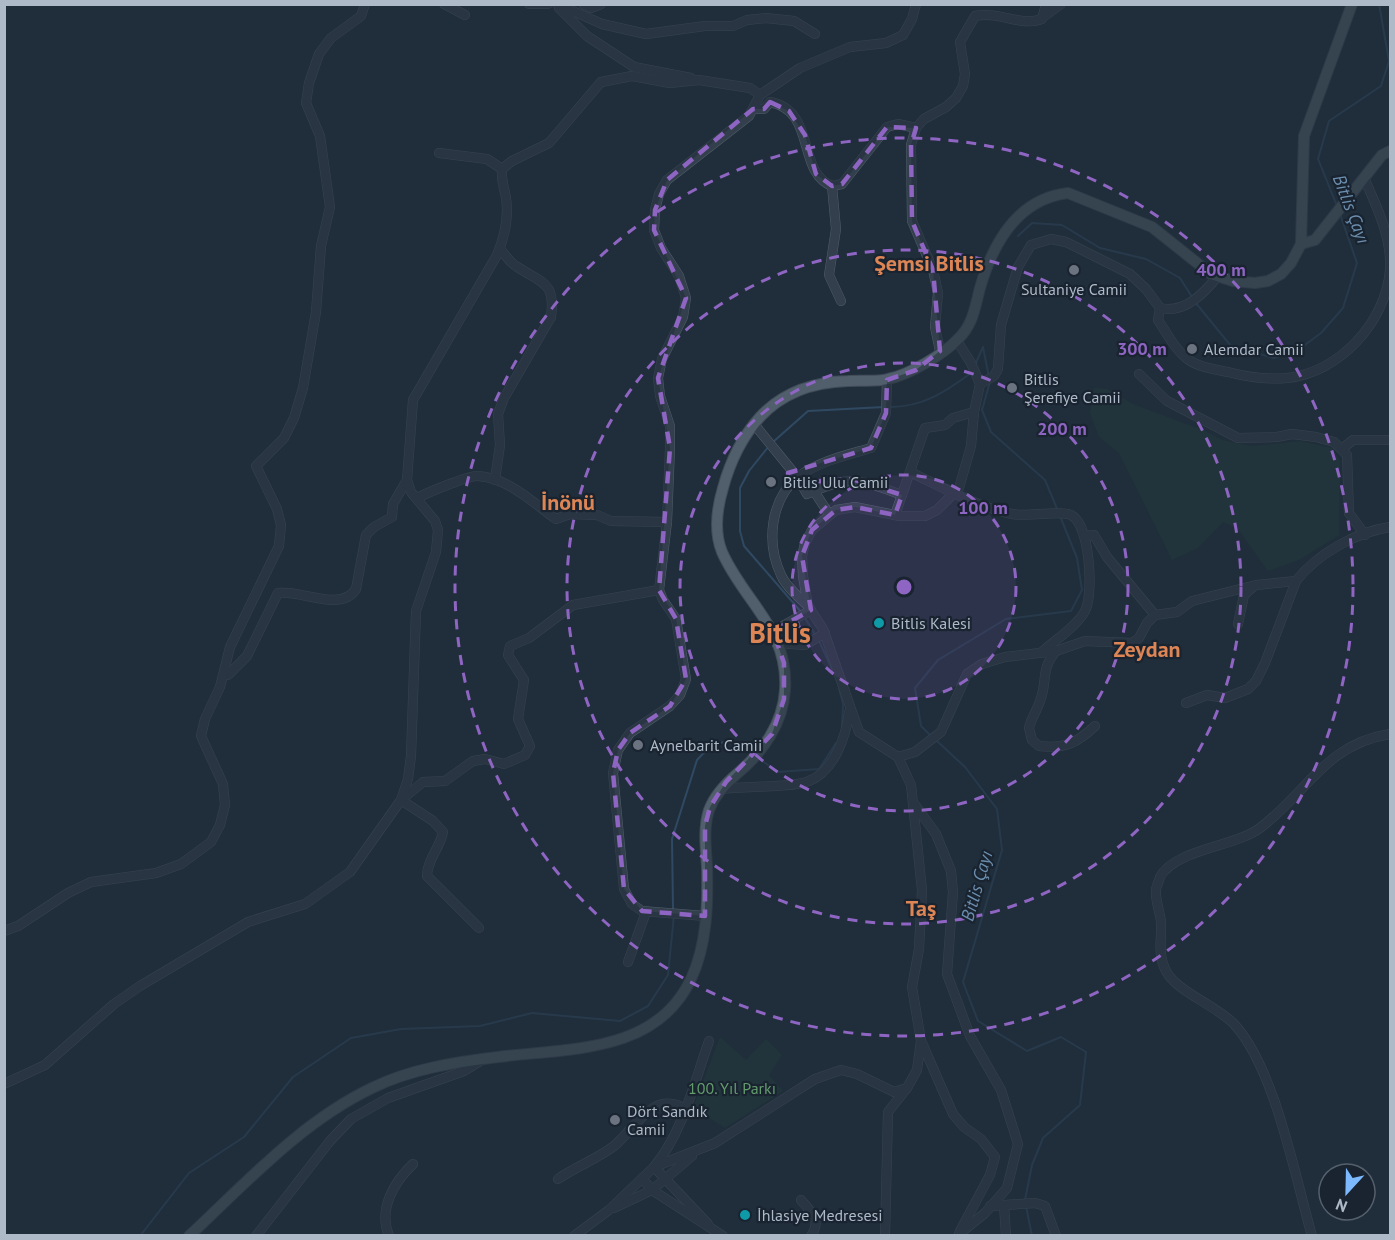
<svg xmlns="http://www.w3.org/2000/svg" width="1395" height="1240" viewBox="0 0 1395 1240" font-family="'PT Sans',sans-serif">
<rect width="100%" height="100%" fill="#202e3b"/>
<g fill="#223c3c">
<path d="M1094,388L1107,389L1133,404L1205,431L1222,440L1252,446L1300,441L1332,448L1340,461L1339,535L1299,560L1268,571L1238,529L1223,522L1198,548L1172,560L1119,453L1099,437L1090,413Z"/>
<path d="M720,1037L746,1060L766,1039L782,1055L769,1075L783,1091L725,1128L693,1108Z"/>
</g>
<g fill="none" stroke-linecap="round" stroke-linejoin="round">
<g stroke="#304962" stroke-width="2">
<path d="M1337,206L1318,159L1329,121L1381,86L1389,61L1379,4"/>
<path d="M1018,236L1032,223L1062,225L1100,248L1146,259L1180,278L1192,297"/>
<path d="M1195,302L1231,346L1274,358L1298,350L1321,333L1343,308L1357,263L1340,214"/>
<path d="M983,347L989,377"/>
<path d="M975,365L983,347"/>
<path d="M990,382L982,410L991,432L1045,480L1058,511"/>
<path d="M890,407C923,407 945,392 971,373"/>
<path d="M773,442L808,411L884,407"/>
<path d="M769,446L749,471L740,488V531L744,546L802,613"/>
<path d="M805,618L816,636"/>
<path d="M819,641L833,671"/>
<path d="M839,688L843,704L842,727"/>
<path d="M930,735L921,726L915,688L938,660L1006,619L1071,611L1082,590L1077,558L1060,516"/>
<path d="M937,741L965,767L997,809L1002,850L963,982L978,1021L1027,1051L1061,1037L1086,1052L1080,1105L1043,1138L1032,1165L1025,1200"/>
<path d="M758,758L778,772L819,769L836,743"/>
<path d="M673,909L672,839L697,760C713,741 732,734 752,753"/>
<path d="M1026,1206L1032,1236"/>
<path d="M140,1236L189,1173L244,1137L293,1077L351,1038L401,1029L480,1026L532,1013L620,1021L648,1006L668,975L674,915"/>
</g>
<g stroke="#515d69" stroke-width="10">
<g id="minor">
<path d="M444,4L465,15"/>
<path d="M529,4H548"/>
<path d="M557,4L602,24L646,34L705,26H733L747,20L766,18L794,21L815,34"/>
<path d="M583,4L591,8L601,4"/>
<path d="M559,8L587,36L634,67L691,78"/>
<path d="M1043,17L1061,4"/>
<path d="M753,109H764L770,102C817,111 796,172 832,186L842,184L887,127L898,124L916,128"/>
<path d="M439,153L487,159L502,169"/>
<path d="M832,186L836,229L829,275L841,301"/>
<path d="M1160,308L1158,320C1166,332 1174,348 1185,357C1196,367 1213,369 1228,372C1247,377 1266,380 1287,378C1339,373 1386,322 1390,270C1392,238 1377,207 1364,178"/>
<path d="M940,351L935,327L938,293L933,270L912,221L911,145L916,128L924,119L946,107L956,98L963,86L965,74L960,42L975,16C1000,11 1021,27 1042,19L1046,4"/>
<path d="M1139,374L1167,401L1238,438L1277,437L1292,434L1316,437L1334,442L1347,455L1349,513L1365,535"/>
<path d="M980,384L994,376L998,369L1001,325L1018,267L1031,245L1051,239L1066,242L1130,274L1146,289L1160,308C1185,314 1204,293 1218,276"/>
<path d="M754,424L798,478L807,494C851,474 858,479 902,495"/>
<path d="M1343,448L1353,440H1390"/>
<path d="M910,472C942,487 977,507 1012,514C1029,517 1059,510 1071,515C1090,524 1094,594 1085,611C1077,626 1055,640 1042,652"/>
<path d="M495,480L500,445L498,414L504,398L551,317C556,281 541,283 516,266C509,262 505,254 500,249"/>
<path d="M814,491L829,514"/>
<path d="M417,498C427,493 469,475 478,476C509,478 533,503 556,519L570,514L597,515L611,521L667,522"/>
<path d="M895,515L925,428L945,425L953,418L974,412"/>
<path d="M1085,536L1094,535L1107,557L1155,615"/>
<path d="M808,606C799,597 786,587 781,575C766,543 770,500 798,477C819,461 847,455 871,448L886,413L887,380"/>
<path d="M1238,624L1244,595L1254,586"/>
<path d="M772,632L811,610"/>
<path d="M777,643L805,645L825,633"/>
<path d="M1056,651C1040,670 1048,680 1040,701C1037,711 1031,718 1029,728L1032,740L1039,746C1065,749 1077,743 1095,726"/>
<path d="M223,675H228L247,656L278,593C300,589 341,613 356,589L366,535L374,527L392,517L393,504L407,480"/>
<path d="M1186,703L1207,695L1225,698L1248,689L1256,681L1265,663L1296,581"/>
<path d="M898,757L915,752L941,732L967,674L982,664L1005,657L1056,651L1085,641L1132,643L1139,638L1147,623L1155,615L1177,612L1192,601L1256,585L1296,581C1317,554 1356,532 1390,527"/>
<path d="M721,789C743,786 793,788 809,781C834,771 846,737 849,712"/>
<path d="M915,805L936,834L951,871L953,892L947,974L970,1036L1001,1090L1018,1144L1007,1188L985,1213L959,1234"/>
<path d="M705,916L642,911L632,904L624,889L613,773L618,750L630,733L670,706L680,695L686,679L676,619L663,600L659,590L667,522L670,448V426L660,396L658,378L662,359L683,317L686,298L679,276L661,248L654,230L655,210L659,194L667,180L749,116L760,95L800,68L850,47L886,43L903,35L912,19L916,4"/>
<path d="M479,928L427,876C427,860 440,848 443,832L433,821L401,800L423,782L445,781L473,761L485,759L504,764L525,755L530,746L518,719L524,680L508,655L510,646L529,638L573,605L659,590"/>
<path d="M4,931L18,926L68,893L91,882L156,873L181,864L211,842L220,825L225,805L223,784L201,736L205,719L220,687L230,647L279,546L281,525L277,509L256,466L284,438L294,418L303,388L316,312L321,246L330,207L320,136L306,103L309,83L319,54L331,38L361,16L365,4"/>
<path d="M628,962L646,912"/>
<path d="M922,1043L953,1114L964,1127L981,1139L995,1157L990,1175L960,1231"/>
<path d="M4,1084L45,1065L114,1004L140,986L248,922L305,904L350,872L401,800L408,779L411,756L416,611L436,552L438,530L435,521L411,492L407,480L413,400L497,255C505,236 509,218 506,198C504,187 501,180 502,169L512,161L549,143L601,82L632,76L670,83L699,80L750,88L760,95"/>
<path d="M642,1178L652,1190L723,1236"/>
<path d="M558,1179C575,1167 597,1159 614,1146C635,1129 653,1089 685,1109"/>
<path d="M801,1200C811,1212 822,1220 811,1236"/>
<path d="M1004,1205L1006,1236"/>
<path d="M990,1206L1035,1203L1045,1206L1056,1236"/>
<path d="M614,1208L652,1190L692,1156"/>
<path d="M708,1224L654,1167C683,1132 694,1083 709,1041"/>
<path d="M256,1236L330,1141L351,1119L388,1098L464,1071L482,1060"/>
<path d="M389,1236C378,1209 394,1182 413,1164"/>
<path d="M574,1236L609,1210L654,1167L715,1143L815,1079L841,1070L857,1074L894,1092L907,1088L917,1070L921,1041L912,987L919,949L922,890L911,785L898,757L859,732L823,629L808,606L803,576L802,556L805,543L812,530L836,510L855,507L900,516H925L937,510L959,488L971,446L974,412L980,384L971,363L957,341"/>
<path d="M885,1236L888,1112L907,1088"/>
<path d="M1312,1236C1295,1177 1275,1068 1234,1024C1217,1006 1176,991 1166,971C1157,954 1162,939 1161,922C1160,912 1155,900 1156,890C1156,887 1159,881 1160,877C1175,849 1235,847 1260,828C1307,793 1325,744 1390,734"/>
</g>
</g>
<g stroke="#404b58" stroke-width="12">
<g id="major">
<path d="M1301,244L1315,240L1382,155L1390,151"/>
<path d="M189,1236C246,1183 301,1122 372,1088C410,1069 456,1062 498,1057C568,1048 656,1054 691,979C707,945 708,904 707,867C706,848 703,829 709,810C715,794 726,783 738,773C763,752 783,723 785,690C789,629 744,602 722,552C714,532 717,508 723,488C730,462 742,437 760,417C783,392 815,382 848,381C861,380 876,382 888,379C909,375 944,354 958,339C973,325 975,307 980,288C993,243 1017,199 1068,193L1152,227L1211,274L1233,281L1255,283L1268,281L1281,274L1291,263L1301,244L1304,136L1352,4"/>
</g>
</g>
<use href="#minor" stroke="#333f4c" stroke-width="9"/>
<use href="#major" stroke="#515f6c" stroke-width="10"/>
</g>
<path d="M0 0H1395V1240H0ZM770,102L789,111L805,135L816,174L832,186L842,184L887,127L916,128L911,145L912,221L933,270L940,351L916,370L887,380L886,413L871,448L788,473L789,483L852,479L902,495L895,515L855,507L836,510L812,530L802,556L811,610L773,631L784,663V699L772,734L726,782L710,807L705,826V916L642,911L624,889L613,773L618,750L630,733L670,706L686,679L676,619L659,590L670,448L658,378L686,298L654,230L655,210L667,180L753,109H764Z" fill="#202e3b" fill-opacity=".55" fill-rule="evenodd"/>
<path fill="none" stroke="#8f65c3" stroke-width="4.5" stroke-dasharray="12 8" stroke-linejoin="round" d="M770,102L789,111L805,135L816,174L832,186L842,184L887,127L916,128L911,145L912,221L933,270L940,351L916,370L887,380L886,413L871,448L788,473L789,483L852,479L902,495L895,515L855,507L836,510L812,530L802,556L811,610L773,631L784,663V699L772,734L726,782L710,807L705,826V916L642,911L624,889L613,773L618,750L630,733L670,706L686,679L676,619L659,590L670,448L658,378L686,298L654,230L655,210L667,180L753,109H764Z"/>
<circle cx="904" cy="587" r="112" fill="#8f65c3" fill-opacity=".12"/>
<g fill="none" stroke="#8f65c3" stroke-width="3" stroke-dasharray="10 8">
<circle cx="904" cy="587" r="112"/>
<circle cx="904" cy="587" r="224"/>
<circle cx="904" cy="587" r="337"/>
<circle cx="904" cy="587" r="449"/>
</g>
<g fill="#6b7280" stroke="#192430" stroke-width="2">
<circle cx="1074" cy="270" r="6"/>
<circle cx="1192" cy="349" r="6"/>
<circle cx="1012" cy="388" r="6"/>
<circle cx="771" cy="482" r="6"/>
<circle cx="638" cy="745" r="6"/>
<circle cx="615" cy="1120" r="6"/>
</g>
<g fill="#0f9aa8" stroke="#192430" stroke-width="2">
<circle cx="879" cy="623" r="6"/>
<circle cx="745" cy="1215" r="6"/>
</g>
<g text-anchor="middle" stroke-width="4.5" stroke-linejoin="round" paint-order="stroke">
<g font-size="16" fill="#aebac8" stroke="#192430" text-anchor="start">
<text x="1074" y="295" text-anchor="middle">Sultaniye Camii</text>
<text x="1204" y="355">Alemdar Camii</text>
<text x="1024" y="385">Bitlis<tspan x="1024" dy="18">Şerefiye Camii</tspan></text>
<text x="783" y="488">Bitlis Ulu Camii</text>
<text x="891" y="629">Bitlis Kalesi</text>
<text x="650" y="751">Aynelbarit Camii</text>
<text x="627" y="1117">Dört Sandık<tspan x="627" dy="18">Camii</tspan></text>
<text x="757" y="1221">İhlasiye Medresesi</text>
</g>
<g font-size="16" fill="#639b6c" stroke="#192430">
<text x="732" y="1094">100. Yıl Parkı</text>
</g>
<g font-size="18" font-style="italic" fill="#6c8eae" stroke="#192430">
<text transform="translate(1351 209) rotate(69)" y="6">Bitlis Çayı</text>
<text transform="translate(977 886) rotate(-74)" y="6">Bitlis Çayı</text>
</g>
<g font-size="22" font-weight="bold" fill="#dd8554" stroke="#192430">
<text x="929" y="271">Şemsi Bitlis</text>
<text x="568" y="510">İnönü</text>
<text x="1147" y="657">Zeydan</text>
<text x="921" y="916">Taş</text>
</g>
<g font-size="28" font-weight="bold" fill="#dd8554" stroke="#192430">
<text x="780" y="643">Bitlis</text>
</g>
</g>
<circle cx="904" cy="587" r="9" fill="#8f65c3" stroke="#192430" stroke-width="3"/>
<g font-size="18" text-anchor="middle" font-weight="bold" fill="#8f65c3" stroke="#192430" stroke-width="4.5" stroke-linejoin="round" paint-order="stroke">
<text x="1221" y="276">400 m</text>
<text x="1142" y="355">300 m</text>
<text x="1062" y="435">200 m</text>
<text x="983" y="514">100 m</text>
</g>
<rect width="1395" height="1240" fill="none" stroke="#aebac8" stroke-width="12"/>
<g transform="translate(1347 1192) rotate(202)"><circle r="28" fill="#192430" stroke="#55606d" stroke-width="1.5"/>
<path d="M0-4.5L10 22L0 15L-10 22Z" fill="#7cb9ff"/>
<text y="-9" font-size="16" font-weight="bold" text-anchor="middle" fill="#aebac8">N</text>
</g>
</svg>
